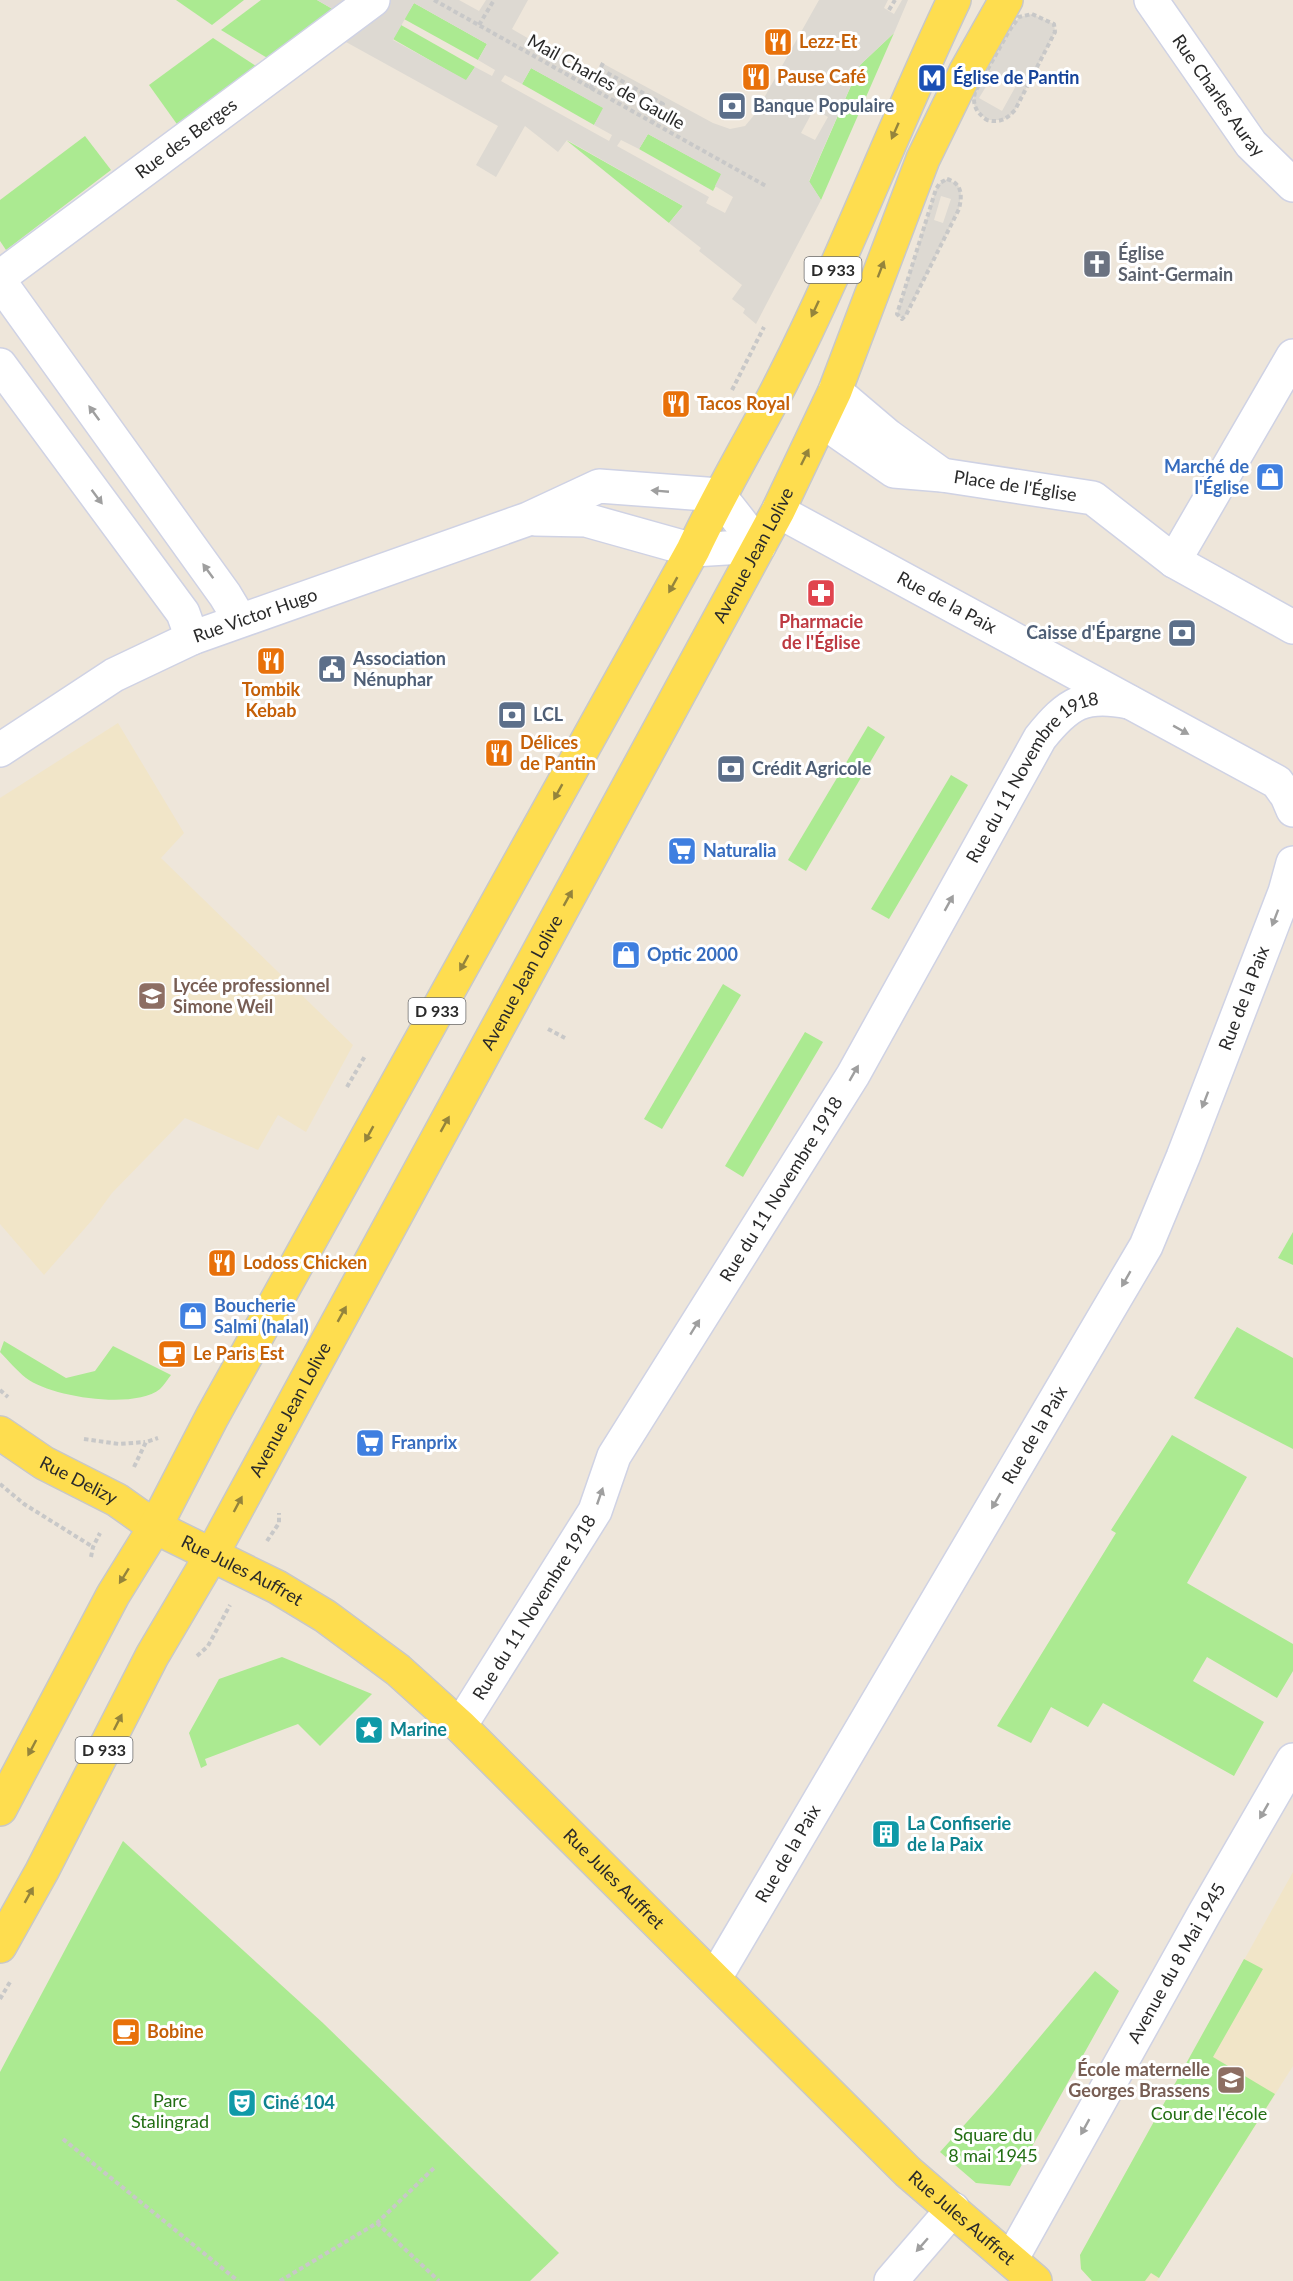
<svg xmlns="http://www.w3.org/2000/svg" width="1293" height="2281" viewBox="0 0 1293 2281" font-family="Lato,sans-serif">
<rect width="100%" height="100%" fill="#eee6da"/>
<g fill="#f1e5c8">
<path d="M118,723L184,833L161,858L353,1045L306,1132L278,1115L258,1150L185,1118L112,1193L93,1219L44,1275L0,1224V798Z"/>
<path d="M1293,1872V2066L1157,2281H1092L1081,2269L1080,2255Z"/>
</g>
<g fill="#abea91">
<path d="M176,0H244L212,25Z"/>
<path d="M261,0H317L336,11L269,59L221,30Z"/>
<path d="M414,3L487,44L478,60L404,19Z"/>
<path d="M401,25L475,67L466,81L393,39Z"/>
<path d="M894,33L821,200L809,182L860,65Z"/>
<path d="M213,38L259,68L179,127L149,85Z"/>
<path d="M531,68L604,108L594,125L522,84Z"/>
<path d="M648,134L722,174L713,191L639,149Z"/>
<path d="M85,136L111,170L6,250L0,241V200Z"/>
<path d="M566,140L683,206L669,223Z"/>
<path d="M868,726L885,737L806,871L788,860Z"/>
<path d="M951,775L968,785L889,919L871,909Z"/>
<path d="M723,984L741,995L662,1129L644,1119Z"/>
<path d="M805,1032L823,1042L743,1177L725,1166Z"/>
<path d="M1293,1232V1265L1278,1258Z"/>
<path d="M1237,1327L1293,1358V1449L1194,1398Z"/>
<path d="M4,1341L66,1378L95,1371L113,1346L171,1375C168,1379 164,1385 160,1389C134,1410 51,1397 26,1378C17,1371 8,1360 0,1352Z"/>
<path d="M1172,1435L1247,1477L1187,1583L1293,1644V1671L1277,1698L1207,1657L1193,1681L1264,1722L1234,1776L1103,1703L1088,1727L1051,1707L1031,1743L997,1726L1116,1533L1111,1530Z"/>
<path d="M282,1657L372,1694L320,1746L298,1724L205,1759L207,1765L201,1768L189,1733L219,1679Z"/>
<path d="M123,1841L323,2023L559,2253L530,2281H0V2072Z"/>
<path d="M1244,1959L1263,1969L1213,2057L1275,2094L1159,2278L1151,2273L1145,2281H1092L1081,2269L1080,2255Z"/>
<path d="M1095,1971L1119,1991L1010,2186L976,2183L940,2152L993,2093Z"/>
</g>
<g fill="#ddd9d2" fill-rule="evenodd">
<path d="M317,0H459L479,11L486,0H528L512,29L593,76L602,63L713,123L730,129L745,126L755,114L819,0H888L884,8L894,14L902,0H908L894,33L860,65L809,181L821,200L756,324L743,313L745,309L732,299L742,285L699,251L701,248L669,223L683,206L567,140L558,152L525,126L496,177L476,165L498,126L346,42L336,11ZM414,3L487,44L478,60L495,70L492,76L475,67L466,80L393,40ZM531,68L603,108L594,125L612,135L609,141L501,81L505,75L522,84ZM814,109L828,117L815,140L801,133ZM648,134L721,174L715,186L733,197L725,213L706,203L709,197L617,146L621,140L639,149Z"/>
<path d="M1032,14L1054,24L1055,32L1015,110L1009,117L1002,120H987L975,108L973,100L975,92L1009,31L1019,17ZM995,72L1017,84L1002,111L979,98Z"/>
<path d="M947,179L958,185L961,193L959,209L906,315L902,319L897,314L936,189L940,183ZM941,196L951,199L943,223L934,220Z"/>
</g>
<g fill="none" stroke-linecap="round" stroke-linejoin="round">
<g stroke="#cfd2e4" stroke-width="36">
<g id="minor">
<path id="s1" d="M1151,0L1251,144L1293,185"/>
<path id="s2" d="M0,277L373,0"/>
<path d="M0,282L225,595L240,620"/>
<path d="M0,365L183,613L192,638"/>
<path d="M835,391L888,436L942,475"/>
<path id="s3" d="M822,421L894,471L942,475L1093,498L1174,561L1293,356"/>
<path id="s4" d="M778,511L1277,782L1287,796L1293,810"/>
<path d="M535,519L586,520L693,550L759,546"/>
<path d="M1174,561L1293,627"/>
<path id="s5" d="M0,750L114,675L192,638L528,519L599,486L719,495L759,546"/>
<path id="s6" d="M460,1726L595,1511L614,1456L853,1075L1040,738C1068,703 1084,693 1129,702"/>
<path id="s7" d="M715,1978L1146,1246L1183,1157L1285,892L1293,863"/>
<path id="s8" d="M1011,2260L1204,1914L1293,1760"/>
<path d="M891,2281L953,2209"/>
</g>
</g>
<g stroke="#c8c8c8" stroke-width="36">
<g id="major">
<path id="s9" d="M0,1433L44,1463L117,1500L155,1527L277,1587L325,1616L398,1670L460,1726L908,2172L1035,2281"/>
<path d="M0,1809L113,1595L155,1527L212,1417L693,550C720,492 753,438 782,381C845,257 894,126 954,0"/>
<path id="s10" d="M0,1946L42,1871L152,1656L211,1556L778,511L835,391L923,159L966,71L1006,0"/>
</g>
</g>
<g stroke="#c8c8c8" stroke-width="4" stroke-dasharray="4.5 3" stroke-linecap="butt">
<path d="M434,0L766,186"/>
<path d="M889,10L895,0"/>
<path d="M1032,14L1054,24L1055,32L1015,110C1006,120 999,123 987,120C976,112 972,105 975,92L1009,31L1019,17Z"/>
<path d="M479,25L494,0"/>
<path d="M603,63L600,69L663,104L652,123"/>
<path d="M590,89L600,69"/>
<path d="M947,179C963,184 962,196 959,209L906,315L902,319L897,314L936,189L940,183Z"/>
<path d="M732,390L764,327"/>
<path d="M548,1029L565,1038"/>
<path d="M347,1087L365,1056"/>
<path d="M0,1390L8,1397"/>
<path d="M84,1439L119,1444L145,1442"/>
<path d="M134,1467L146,1442L158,1438"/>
<path d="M0,1484L24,1504L93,1547"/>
<path d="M267,1541L279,1523V1513"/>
<path d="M91,1557L93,1547L100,1533"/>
<path d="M197,1656L208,1646L230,1605"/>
<path d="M0,1999L10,1982"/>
<path d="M63,2139L238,2281"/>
<path d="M377,2223L439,2281"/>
<path d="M280,2281L377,2223L436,2166"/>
</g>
<use href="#minor" stroke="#fff" stroke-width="33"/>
<use href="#major" stroke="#fedd4f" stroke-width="33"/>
</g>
<defs><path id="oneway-solid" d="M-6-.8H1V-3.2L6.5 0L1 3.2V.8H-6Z" transform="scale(1.5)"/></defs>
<g fill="#94843c">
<use href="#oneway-solid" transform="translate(895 131) rotate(114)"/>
<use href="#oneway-solid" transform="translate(881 269) rotate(-69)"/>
<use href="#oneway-solid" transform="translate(815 309) rotate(115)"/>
<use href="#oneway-solid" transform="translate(805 457) rotate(-64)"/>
<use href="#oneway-solid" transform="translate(673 585) rotate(119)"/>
<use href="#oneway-solid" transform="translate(558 792) rotate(119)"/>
<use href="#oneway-solid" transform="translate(568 898) rotate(-61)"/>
<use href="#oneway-solid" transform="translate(464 963) rotate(119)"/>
<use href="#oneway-solid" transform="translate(445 1124) rotate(-61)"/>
<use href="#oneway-solid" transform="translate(369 1134) rotate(119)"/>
<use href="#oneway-solid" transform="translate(342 1314) rotate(-61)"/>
<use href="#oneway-solid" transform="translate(238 1504) rotate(-62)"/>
<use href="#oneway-solid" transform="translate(124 1576) rotate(122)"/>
<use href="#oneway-solid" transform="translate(118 1722) rotate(-63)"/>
<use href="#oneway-solid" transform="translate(32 1748) rotate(118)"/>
<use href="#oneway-solid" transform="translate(29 1895) rotate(-61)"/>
</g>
<g fill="#9f9f9f">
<use href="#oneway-solid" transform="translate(94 413) rotate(-126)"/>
<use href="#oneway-solid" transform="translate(660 491) rotate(-175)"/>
<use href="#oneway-solid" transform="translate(97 497) rotate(53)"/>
<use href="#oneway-solid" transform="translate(208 571) rotate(-126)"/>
<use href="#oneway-solid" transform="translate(1181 730) rotate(29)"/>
<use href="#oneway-solid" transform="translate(949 903) rotate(-61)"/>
<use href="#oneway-solid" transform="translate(1275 918) rotate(111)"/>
<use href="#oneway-solid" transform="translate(854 1073) rotate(-60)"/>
<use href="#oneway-solid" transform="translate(1205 1100) rotate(111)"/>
<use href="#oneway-solid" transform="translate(1126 1279) rotate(120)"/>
<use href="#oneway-solid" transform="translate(695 1327) rotate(-58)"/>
<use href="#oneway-solid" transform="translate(600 1496) rotate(-71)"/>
<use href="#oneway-solid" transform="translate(996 1501) rotate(120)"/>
<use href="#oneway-solid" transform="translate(1264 1811) rotate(120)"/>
<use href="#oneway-solid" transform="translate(1085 2127) rotate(119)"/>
<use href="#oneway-solid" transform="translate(922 2245) rotate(131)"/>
</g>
<defs>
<g id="restaurant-square" transform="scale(1.5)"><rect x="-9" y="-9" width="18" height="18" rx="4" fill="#e8710a" stroke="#fff"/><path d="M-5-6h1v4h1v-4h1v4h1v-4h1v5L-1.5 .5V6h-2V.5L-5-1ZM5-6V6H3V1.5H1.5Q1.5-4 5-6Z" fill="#fff"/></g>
<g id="metro-square" transform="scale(1.5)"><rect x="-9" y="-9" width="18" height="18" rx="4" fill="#1a4fb4" stroke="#fff"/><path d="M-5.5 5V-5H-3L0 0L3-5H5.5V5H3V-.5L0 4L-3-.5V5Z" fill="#fff"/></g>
<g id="bank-square" transform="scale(1.5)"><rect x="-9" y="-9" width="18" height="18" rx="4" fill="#5c6f8a" stroke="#fff"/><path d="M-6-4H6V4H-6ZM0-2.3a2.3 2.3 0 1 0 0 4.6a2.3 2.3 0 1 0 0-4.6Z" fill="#fff"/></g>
<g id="church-square" transform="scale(1.5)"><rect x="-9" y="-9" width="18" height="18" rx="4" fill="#6b7280" stroke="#fff"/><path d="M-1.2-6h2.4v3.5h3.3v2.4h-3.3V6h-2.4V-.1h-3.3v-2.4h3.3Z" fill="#fff"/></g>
<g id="shop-square" transform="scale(1.5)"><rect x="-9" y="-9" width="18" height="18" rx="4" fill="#3f7fe0" stroke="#fff"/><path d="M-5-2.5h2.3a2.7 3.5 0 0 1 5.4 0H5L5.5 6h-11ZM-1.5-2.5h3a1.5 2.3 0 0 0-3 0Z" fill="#fff"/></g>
<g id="pharmacy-square" transform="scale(1.5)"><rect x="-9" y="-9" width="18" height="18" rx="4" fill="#e0444e" stroke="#fff"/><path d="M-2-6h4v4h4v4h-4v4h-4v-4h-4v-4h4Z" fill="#fff"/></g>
<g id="civic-square" transform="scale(1.5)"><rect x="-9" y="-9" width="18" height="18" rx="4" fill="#5c6f8a" stroke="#fff"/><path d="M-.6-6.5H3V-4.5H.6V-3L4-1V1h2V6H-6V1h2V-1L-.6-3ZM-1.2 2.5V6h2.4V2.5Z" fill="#fff"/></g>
<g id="supermarket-square" transform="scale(1.5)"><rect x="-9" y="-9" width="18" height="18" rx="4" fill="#3f7fe0" stroke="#fff"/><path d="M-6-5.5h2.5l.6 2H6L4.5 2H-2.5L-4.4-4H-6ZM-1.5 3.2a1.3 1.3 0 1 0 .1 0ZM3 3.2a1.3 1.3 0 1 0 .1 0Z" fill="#fff"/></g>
<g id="school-square" transform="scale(1.5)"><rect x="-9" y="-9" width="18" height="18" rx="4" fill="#8d6e63" stroke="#fff"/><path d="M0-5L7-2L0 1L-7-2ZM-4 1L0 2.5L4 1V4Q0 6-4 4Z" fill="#fff"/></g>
<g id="cafe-square" transform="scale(1.5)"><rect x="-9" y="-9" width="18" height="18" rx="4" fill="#e8710a" stroke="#fff"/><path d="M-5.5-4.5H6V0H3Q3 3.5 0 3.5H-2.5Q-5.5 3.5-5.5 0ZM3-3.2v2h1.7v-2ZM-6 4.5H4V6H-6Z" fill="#fff"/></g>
<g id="sight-square" transform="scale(1.5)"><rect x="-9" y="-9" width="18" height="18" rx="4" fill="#0f9aa8" stroke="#fff"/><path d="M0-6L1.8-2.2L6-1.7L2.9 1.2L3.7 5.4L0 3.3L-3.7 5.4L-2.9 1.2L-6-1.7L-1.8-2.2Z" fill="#fff"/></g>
<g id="building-square" transform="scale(1.5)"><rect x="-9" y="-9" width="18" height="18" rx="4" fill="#0f9aa8" stroke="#fff"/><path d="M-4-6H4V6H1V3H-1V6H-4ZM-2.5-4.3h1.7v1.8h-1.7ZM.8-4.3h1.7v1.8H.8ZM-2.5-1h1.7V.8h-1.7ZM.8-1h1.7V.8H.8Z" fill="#fff"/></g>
<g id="theatre-square" transform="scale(1.5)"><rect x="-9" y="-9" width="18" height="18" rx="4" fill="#0f9aa8" stroke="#fff"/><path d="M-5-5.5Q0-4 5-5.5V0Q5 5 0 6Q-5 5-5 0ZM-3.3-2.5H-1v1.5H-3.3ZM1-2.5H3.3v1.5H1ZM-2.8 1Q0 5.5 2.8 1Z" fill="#fff"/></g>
</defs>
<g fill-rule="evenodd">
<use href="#restaurant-square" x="778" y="42"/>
<use href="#restaurant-square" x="756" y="77"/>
<use href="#metro-square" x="932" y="78"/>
<use href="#bank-square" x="732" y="106"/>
<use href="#church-square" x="1097" y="264"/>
<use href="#restaurant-square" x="676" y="404"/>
<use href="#shop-square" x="1270" y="477"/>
<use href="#pharmacy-square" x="821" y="593"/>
<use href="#bank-square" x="1182" y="633"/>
<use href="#restaurant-square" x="271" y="661"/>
<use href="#civic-square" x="332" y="669"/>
<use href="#bank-square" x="512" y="715"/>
<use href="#restaurant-square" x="499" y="753"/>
<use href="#bank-square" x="731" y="769"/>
<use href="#supermarket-square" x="682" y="851"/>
<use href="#shop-square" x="626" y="955"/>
<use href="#school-square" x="152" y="996"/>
<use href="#restaurant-square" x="222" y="1263"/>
<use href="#shop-square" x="193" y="1316"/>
<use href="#cafe-square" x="172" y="1354"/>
<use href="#supermarket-square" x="370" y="1443"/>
<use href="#sight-square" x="369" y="1730"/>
<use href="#building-square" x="886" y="1834"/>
<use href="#cafe-square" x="126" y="2032"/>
<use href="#school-square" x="1231" y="2080"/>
<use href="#theatre-square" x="242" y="2103"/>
</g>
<g text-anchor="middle" stroke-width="6" stroke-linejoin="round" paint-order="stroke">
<g fill="#fff" stroke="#6a6a6a" stroke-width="1.5">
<rect x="804.5" y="257" width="57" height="26" rx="4.5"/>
<rect x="408.5" y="998" width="57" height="26" rx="4.5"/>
<rect x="75.5" y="1737" width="57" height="26" rx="4.5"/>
</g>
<g font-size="16" font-weight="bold" fill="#2a2a2a">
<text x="833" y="276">D 933</text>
<text x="437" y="1017">D 933</text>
<text x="104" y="1756">D 933</text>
</g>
<g font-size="18" font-weight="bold" fill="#c56008" stroke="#fff" text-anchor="start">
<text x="799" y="48">Lezz-Et</text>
<text x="777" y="83">Pause Café</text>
<text x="697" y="410">Tacos Royal</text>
<text x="271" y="696" text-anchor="middle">Tombik<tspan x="271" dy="21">Kebab</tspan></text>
<text x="520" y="749">Délices<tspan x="520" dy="21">de Pantin</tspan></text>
<text x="243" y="1269">Lodoss Chicken</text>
<text x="193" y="1360">Le Paris Est</text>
<text x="147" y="2038">Bobine</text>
</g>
<g font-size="18" font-weight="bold" fill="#164399" stroke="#fff" text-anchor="start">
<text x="953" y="84">Église de Pantin</text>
</g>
<g font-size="18" fill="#2a2a2a" stroke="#fff">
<text transform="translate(606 82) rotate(29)" y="6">Mail Charles de Gaulle</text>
<text dy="6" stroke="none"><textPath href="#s1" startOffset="117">Rue Charles Auray</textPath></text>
<text dy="6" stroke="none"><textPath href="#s2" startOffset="232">Rue des Berges</textPath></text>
<text dy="6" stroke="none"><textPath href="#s3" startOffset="210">Place de l'Église</textPath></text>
<text dy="6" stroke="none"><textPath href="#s10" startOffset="1582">Avenue Jean Lolive</textPath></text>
<text dy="6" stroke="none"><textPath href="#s4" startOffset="192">Rue de la Paix</textPath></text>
<text dy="6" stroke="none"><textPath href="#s5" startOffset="290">Rue Victor Hugo</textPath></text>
<text dy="6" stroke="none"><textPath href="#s6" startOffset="1113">Rue du 11 Novembre 1918</textPath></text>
<text dy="6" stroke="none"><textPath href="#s10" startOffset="1096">Avenue Jean Lolive</textPath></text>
<text dy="6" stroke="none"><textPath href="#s7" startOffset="1116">Rue de la Paix</textPath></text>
<text dy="6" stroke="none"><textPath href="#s6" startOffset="627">Rue du 11 Novembre 1918</textPath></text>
<text dy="6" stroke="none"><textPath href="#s10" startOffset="610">Avenue Jean Lolive</textPath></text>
<text dy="6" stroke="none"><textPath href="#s7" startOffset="630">Rue de la Paix</textPath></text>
<text dy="6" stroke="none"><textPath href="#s9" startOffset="92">Rue Delizy</textPath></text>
<text dy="6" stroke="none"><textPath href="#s9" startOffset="279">Rue Jules Auffret</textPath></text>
<text dy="6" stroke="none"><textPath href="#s6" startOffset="140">Rue du 11 Novembre 1918</textPath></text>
<text dy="6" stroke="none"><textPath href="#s7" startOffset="144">Rue de la Paix</textPath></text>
<text dy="6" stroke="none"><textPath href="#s9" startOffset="765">Rue Jules Auffret</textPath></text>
<text dy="6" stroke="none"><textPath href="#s8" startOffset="340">Avenue du 8 Mai 1945</textPath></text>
<text dy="6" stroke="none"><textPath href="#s9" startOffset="1251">Rue Jules Auffret</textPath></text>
</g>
<g font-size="18" font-weight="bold" fill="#4e5e75" stroke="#fff" text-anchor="start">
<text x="753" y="112">Banque Populaire</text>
<text x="1161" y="639" text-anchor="end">Caisse d'Épargne</text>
<text x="353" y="665">Association<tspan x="353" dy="21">Nénuphar</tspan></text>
<text x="533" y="721">LCL</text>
<text x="752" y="775">Crédit Agricole</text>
</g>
<g font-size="18" font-weight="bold" fill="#5b616d" stroke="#fff" text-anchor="start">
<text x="1118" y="260">Église<tspan x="1118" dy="21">Saint-Germain</tspan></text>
</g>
<g font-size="18" font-weight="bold" fill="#366cbe" stroke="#fff" text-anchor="start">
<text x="1249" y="473" text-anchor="end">Marché de<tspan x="1249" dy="21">l'Église</tspan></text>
<text x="703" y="857">Naturalia</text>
<text x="647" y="961">Optic 2000</text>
<text x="214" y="1312">Boucherie<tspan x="214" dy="21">Salmi (halal)</tspan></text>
<text x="391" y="1449">Franprix</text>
</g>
<g font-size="18" font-weight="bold" fill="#be3a42" stroke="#fff">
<text x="821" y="628">Pharmacie<tspan x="821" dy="21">de l'Église</tspan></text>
</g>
<g font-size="18" font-weight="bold" fill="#785e54" stroke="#fff" text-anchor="start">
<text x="173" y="992">Lycée professionnel<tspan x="173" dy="21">Simone Weil</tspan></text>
<text x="1210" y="2076" text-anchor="end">École maternelle<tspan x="1210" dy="21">Georges Brassens</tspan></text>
</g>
<g font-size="18" font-weight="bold" fill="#0d838f" stroke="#fff" text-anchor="start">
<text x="390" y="1736">Marine</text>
<text x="907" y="1830">La Confiserie<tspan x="907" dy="21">de la Paix</tspan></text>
<text x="263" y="2109">Ciné 104</text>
</g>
<g font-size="18" fill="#226e13" stroke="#fff">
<text x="170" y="2107">Parc<tspan x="170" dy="21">Stalingrad</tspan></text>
<text x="1209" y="2120">Cour de l'école</text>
<text x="993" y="2141">Square du<tspan x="993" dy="21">8 mai 1945</tspan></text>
</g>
</g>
</svg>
